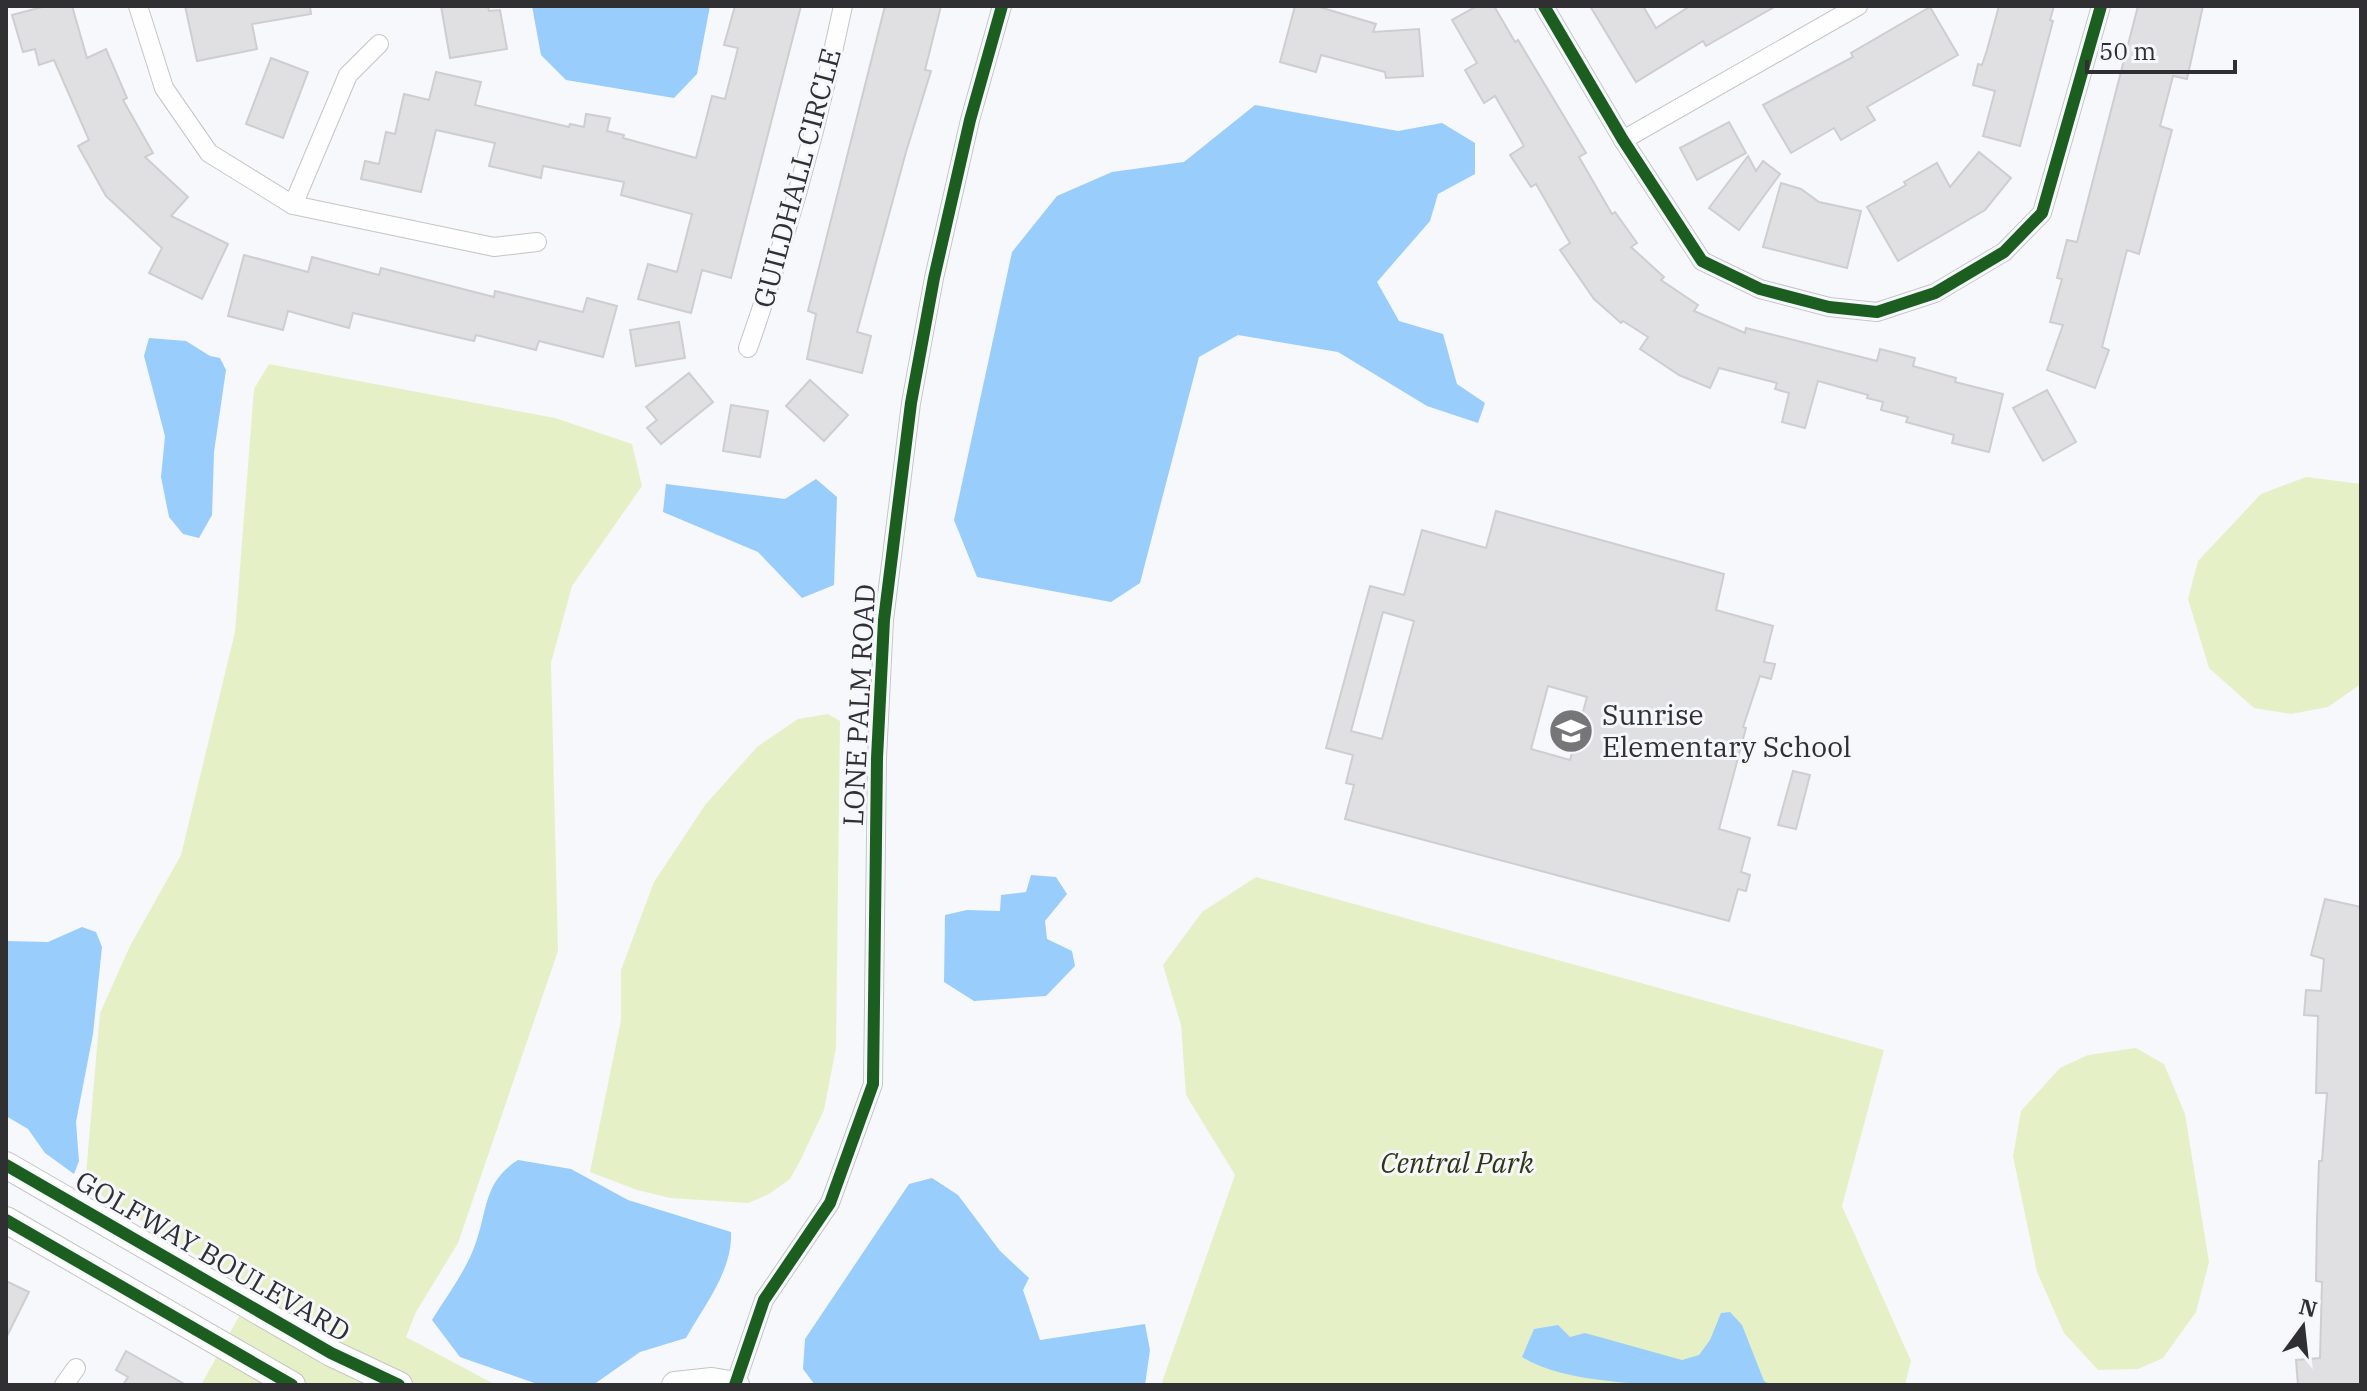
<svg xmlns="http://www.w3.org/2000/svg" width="2367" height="1391" viewBox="0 0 2367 1391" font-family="'IBM Plex Serif',serif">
<rect width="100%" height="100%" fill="#f7f8fb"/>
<g fill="#e6f0c7">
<path d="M269,364L555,418L632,444L642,486L572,586L551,663L558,951L458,1243L416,1312L406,1337L496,1385H201L253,1291L102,1196L86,1174L100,1013L130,946L181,855L235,632L254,389Z"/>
<path d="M2306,477L2361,484V684L2328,707L2291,714L2254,708L2209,668L2188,599L2198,561L2261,494Z"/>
<path d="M828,714L840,721L836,1048L824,1110L801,1159L790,1179L769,1194L748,1203L670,1198L637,1190L590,1172L621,1020V970L654,882L705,805L757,747L798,719Z"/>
<path d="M1256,877L1884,1050L1842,1206L1911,1361L1905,1385H1161L1235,1175L1186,1095L1181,1025L1163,965L1202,912Z"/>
<path d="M2136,1048L2164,1064L2185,1114L2209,1262L2196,1312L2163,1358L2138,1369L2098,1370L2064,1333L2037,1272L2013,1156L2021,1111L2060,1068L2088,1055Z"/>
</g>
<g fill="#99cdfb">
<path d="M532,6H710L697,74L674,98L566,80L541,55Z"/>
<path d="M1255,105L1398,131L1442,123L1475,143V174L1438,194L1430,221L1377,282L1399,321L1443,334L1457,384L1485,403L1478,423L1427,406L1338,352L1238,335L1199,357L1140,583L1111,602L977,577L954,520L1012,252L1057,196L1112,172L1184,162Z"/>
<path d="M149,338L186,341L210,356L220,358L226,370L214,452L212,515L199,538L183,534L169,517L161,477L165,436L144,356Z"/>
<path d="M816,479L837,497L834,585L802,598L758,552L663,512L666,484L785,499Z"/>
<path d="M1031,875L1056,877L1067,894L1045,921L1047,939L1072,951L1075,966L1046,996L974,1001L944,982L945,915L967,910L1000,911L1001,895L1026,892Z"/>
<path d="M82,927L96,932L102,947L93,1034L76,1122L79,1161L74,1174L45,1153L28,1129L6,1116V941L48,942Z"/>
<path d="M518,1160L571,1169L628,1200L731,1232C733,1270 704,1306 686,1338L640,1352L593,1385H540L460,1357L432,1320C446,1297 466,1271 475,1245C488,1210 483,1182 518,1160Z"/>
<path d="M932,1178L958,1195L1000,1251L1029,1278L1023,1290L1040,1340L1145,1324L1150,1350L1145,1385H815L803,1369L805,1339L909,1184Z"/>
<path d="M1730,1312L1742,1325L1764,1381L1771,1385C1704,1385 1576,1391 1522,1357L1534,1329L1558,1325L1570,1337L1585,1333L1682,1360L1699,1355L1710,1340L1721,1313Z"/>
</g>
<g fill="#e0e0e2" stroke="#ceced0" stroke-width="2" fill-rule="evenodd">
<path d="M46,6H72L87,58L106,49L127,98L123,100L153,153L145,157L188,197L171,216L228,244L202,299L149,273L162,248L106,196L78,146L89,140L54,60L39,65L35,49L23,52L12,15Z"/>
<path d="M185,6H310L311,14L252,24L257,49L197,61Z"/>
<path d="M441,6H488L489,11L500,10L507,49L450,58Z"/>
<path d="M735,6H801L731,278L702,270L691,313L638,299L648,264L677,272L692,214L621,195L624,182L543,166L541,178L489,166L495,143L436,130L421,192L361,179L365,161L379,164L386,132L395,134L404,94L429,100L436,72L481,82L475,105L569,127L570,124L584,127L586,114L610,118L607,131L624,135L623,138L696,158L712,96L725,99L738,48L724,45Z"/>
<path d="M885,6H941L925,70L931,71L906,152L857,332L871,336L862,373L807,359L816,314L808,311Z"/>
<path d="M1295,6H1316L1376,24L1373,32L1419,29L1423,76L1386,78L1385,72L1321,55L1316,72L1280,62Z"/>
<path d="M1477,6H1494L1515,42L1518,40L1586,153L1579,157L1612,214L1615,212L1637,243L1631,247L1664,277L1661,280L1698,305L1694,311L1745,333L1746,328L1877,361L1880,349L1915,358L1913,366L1956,378L1955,382L2003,394L1989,452L1952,443L1954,435L1906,422L1908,417L1881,410L1883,402L1867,398L1868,395L1818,381L1805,428L1782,422L1789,393L1775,389L1777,383L1719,368L1710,388L1679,375L1640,349L1648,337L1623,321L1621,323L1594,299L1560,250L1570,243L1536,184L1531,187L1510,155L1524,146L1495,96L1484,103L1465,70L1477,63L1452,20Z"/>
<path d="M1590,6H1643L1656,28L1690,6H1776L1706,46L1703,41L1636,82Z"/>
<path d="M1999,6H2054L2050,20L2053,21L2020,146L1983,136L1995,91L1973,85L1978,64L1982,65L1987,50Z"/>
<path d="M2138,6H2203L2187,79L2173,76L2160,126L2172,130L2139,254L2127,250L2102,347L2109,350L2095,388L2047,370L2063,325L2050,322L2062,279L2057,278L2067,240L2077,242Z"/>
<path d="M1930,7L1958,55L1867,107L1875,120L1841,140L1834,128L1791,153L1763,105L1853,57L1851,53Z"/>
<path d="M271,58L308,72L283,138L246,124Z"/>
<path d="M1729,122L1746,153L1697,180L1680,148Z"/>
<path d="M1979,152L2011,178L1985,210L1898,261L1867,207L1906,185L1904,182L1937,163L1950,187Z"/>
<path d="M1748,156L1756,171L1763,161L1780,174L1739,230L1709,208Z"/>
<path d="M1781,183L1801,189L1819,202L1861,211L1847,268L1763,247Z"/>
<path d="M244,255L308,272L312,257L379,275L381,268L494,297L495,291L583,312L587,298L617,306L603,357L539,341L536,350L476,335L474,341L353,313L349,328L288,311L283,330L228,316Z"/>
<path d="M679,322L685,358L636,366L630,330Z"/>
<path d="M689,373L713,402L661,444L647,428L657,420L646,407Z"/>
<path d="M810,380L848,415L824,441L786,406Z"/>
<path d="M2047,390L2076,442L2043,461L2013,408Z"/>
<path d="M731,405L768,411L760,457L723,451Z"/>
<path d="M1496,511L1724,574L1716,610L1773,626L1764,662L1775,664L1771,679L1760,676L1743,727L1746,728L1719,829L1750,838L1741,872L1750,875L1746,891L1738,889L1729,921L1345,819L1354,785L1346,783L1353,755L1326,748L1370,586L1404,595L1422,530L1486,548ZM1383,612L1414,621L1382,739L1351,731ZM1548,686L1587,697L1570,760L1531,749Z"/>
<path d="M1793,771L1810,775L1796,829L1778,825Z"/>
<path d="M2325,899L2361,907V1385H2298L2296,1360L2320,1358L2322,1282L2316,1281L2317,1220L2319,1161H2322L2327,1093H2316L2318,1016L2304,1015L2306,990L2321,991L2324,959L2311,955Z"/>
<path d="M6,1281L29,1292L6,1338Z"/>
<path d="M126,1351L186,1385H123L128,1377L116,1370Z"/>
</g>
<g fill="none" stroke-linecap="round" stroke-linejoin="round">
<g stroke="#c5c5c8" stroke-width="20">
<g id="street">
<path d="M138,6L164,88L209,153L293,205L494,247L537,242"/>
<path d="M1544,6L1623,140L1702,261L1760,289L1829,307L1877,312L1935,293L2004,252L2042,213L2101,6"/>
<path d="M1623,140L1858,6"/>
<path d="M293,205L348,75L379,44"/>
<path d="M748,348C787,237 819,122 843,6"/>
<path d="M64,1385L76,1368"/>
<path d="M735,1385L764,1300L830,1203L873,1084L877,758L884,620L911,403L934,278L970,120L1002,6"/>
</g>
</g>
<g stroke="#c5c5c8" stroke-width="28">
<g id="secondary">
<path d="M6,1165L331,1353L399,1385"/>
<path d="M6,1220L292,1385"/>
<path d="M675,1385L712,1381L736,1385"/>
</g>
</g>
<use href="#street" stroke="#fefefe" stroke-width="18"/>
<use href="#secondary" stroke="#fefefe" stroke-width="26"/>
<g stroke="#f6f7fc" stroke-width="17">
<g id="cycleway">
<path d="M1544,6L1623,140L1702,261L1760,289L1829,307L1877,312L1935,293L2004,252L2042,213L2101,6"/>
<path d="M6,1165L331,1353L399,1385"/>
<path d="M6,1220L292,1385"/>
<path d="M735,1385L764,1300L830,1203L873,1084L877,758L884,620L911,403L934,278L970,120L1002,6"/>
</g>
</g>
<use href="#cycleway" stroke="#1b5e20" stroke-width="12"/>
</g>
<defs>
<g id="school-disc" transform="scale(2.3)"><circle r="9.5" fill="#767678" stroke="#f6f7fc"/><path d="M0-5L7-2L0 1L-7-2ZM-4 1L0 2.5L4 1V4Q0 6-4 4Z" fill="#fff"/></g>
</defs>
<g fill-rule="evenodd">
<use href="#school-disc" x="1571" y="731"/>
</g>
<g text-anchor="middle" stroke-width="6" stroke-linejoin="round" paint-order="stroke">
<g font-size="28" fill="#303032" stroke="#f6f7fc">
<text transform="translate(797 178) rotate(-75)" y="10">GUILDHALL CIRCLE</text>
<text transform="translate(859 705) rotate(-87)" y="10">LONE PALM ROAD</text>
<text transform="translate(213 1256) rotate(30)" y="10">GOLFWAY BOULEVARD</text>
</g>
<g font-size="28" fill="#303032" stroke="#f6f7fc" text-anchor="start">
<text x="1602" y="725">Sunrise<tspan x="1602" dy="32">Elementary School</tspan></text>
</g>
<g font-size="28" font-style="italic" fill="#303710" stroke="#f6f7fc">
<text x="1457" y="1173">Central Park</text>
</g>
</g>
<rect width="2367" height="1391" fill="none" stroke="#303032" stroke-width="16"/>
<g transform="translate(2303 1327) rotate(15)" stroke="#f6f7fc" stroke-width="6" paint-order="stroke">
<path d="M0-6L14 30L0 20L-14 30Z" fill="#303032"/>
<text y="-12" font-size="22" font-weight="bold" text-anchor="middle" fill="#303032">N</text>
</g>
<path d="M2087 60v12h148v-12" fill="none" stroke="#303032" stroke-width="4"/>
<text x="2099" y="60" font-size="24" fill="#303032" stroke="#f6f7fc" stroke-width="6" paint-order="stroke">50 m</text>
</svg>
